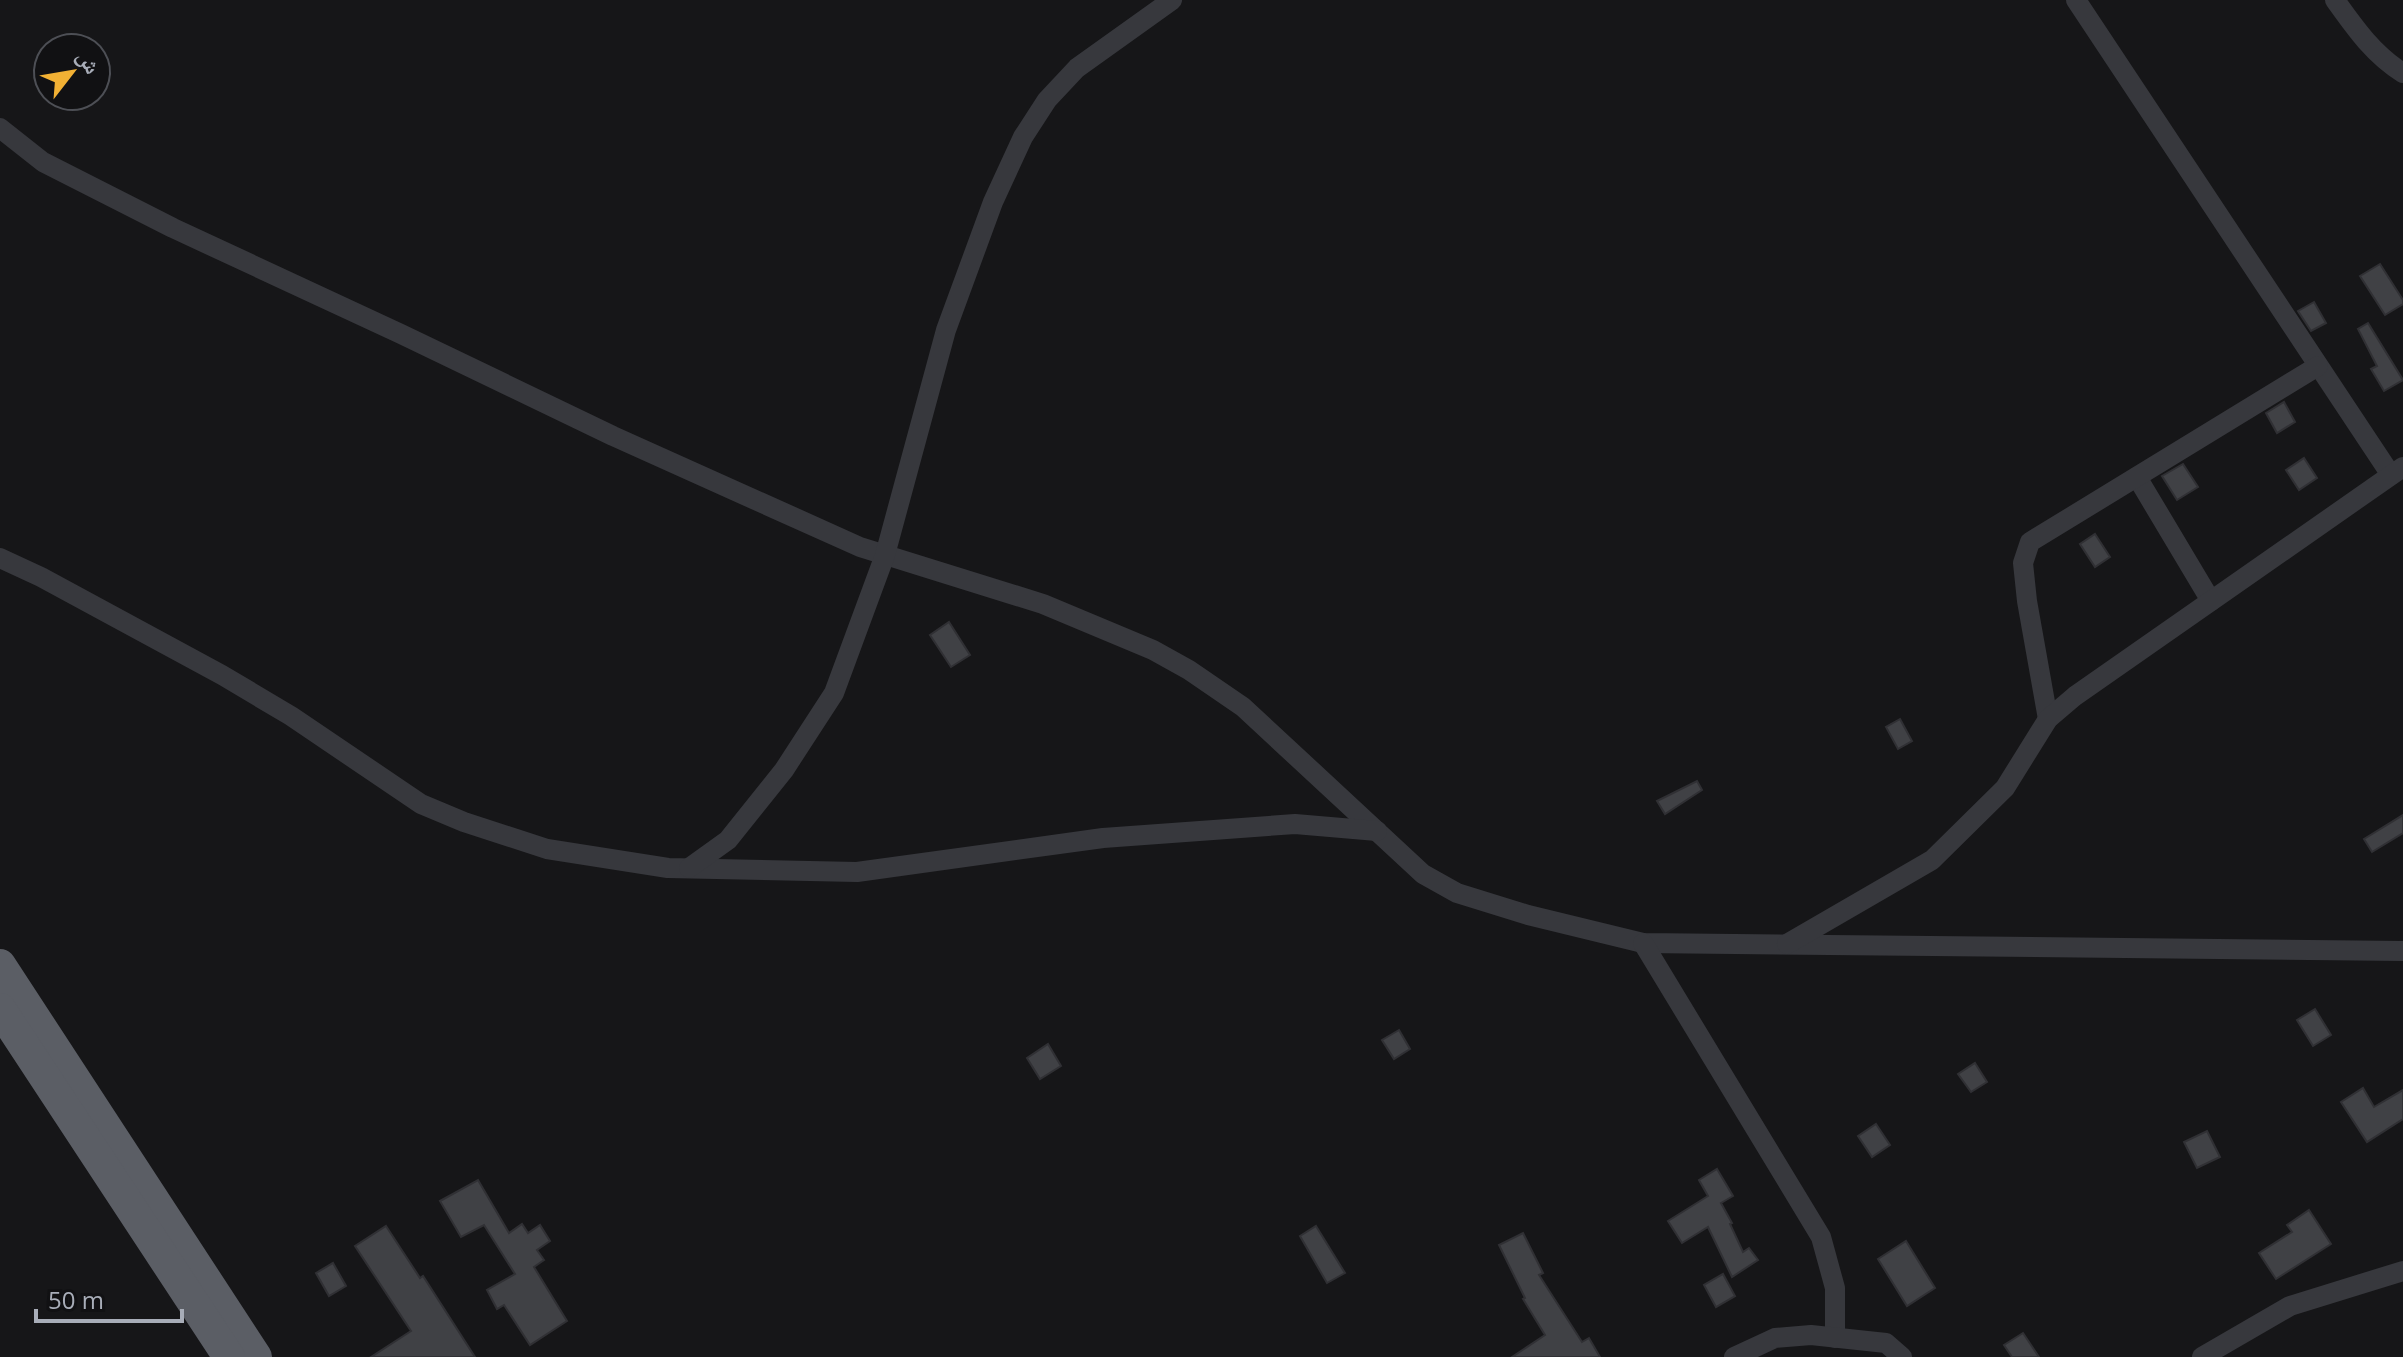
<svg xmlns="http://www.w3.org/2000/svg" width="2403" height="1357" viewBox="0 0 2403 1357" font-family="'Open Sans','Noto Naskh Arabic',sans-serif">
<rect width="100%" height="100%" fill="#161618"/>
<g fill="#404145" stroke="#303034" stroke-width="2">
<path d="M2380,264L2403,300V304L2385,315L2360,276Z"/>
<path d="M2314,302L2326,323L2311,331L2298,311Z"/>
<path d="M2368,323L2403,380L2384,391L2371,369L2377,366L2358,329Z"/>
<path d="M2284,402L2295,422L2277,433L2266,413Z"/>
<path d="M2304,458L2317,478L2299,490L2286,470Z"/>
<path d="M2183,464L2198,487L2177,500L2162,476Z"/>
<path d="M2095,534L2110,557L2095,567L2080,544Z"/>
<path d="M949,622L970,655L951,667L930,635Z"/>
<path d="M1900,719L1912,741L1898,749L1886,727Z"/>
<path d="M1697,781L1702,790L1665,814L1657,801Z"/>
<path d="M2403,815V833L2372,852L2364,839Z"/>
<path d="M2315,1009L2331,1035L2313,1046L2297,1020Z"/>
<path d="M1399,1030L1410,1049L1394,1059L1382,1040Z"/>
<path d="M1048,1044L1061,1066L1040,1079L1027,1058Z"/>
<path d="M1975,1063L1987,1082L1971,1092L1958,1074Z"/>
<path d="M2363,1088L2374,1107L2403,1090V1119L2367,1142L2341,1102Z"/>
<path d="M1876,1124L1890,1145L1872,1157L1858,1136Z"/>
<path d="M2207,1131L2220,1157L2197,1168L2184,1142Z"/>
<path d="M1717,1169L1733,1196L1721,1203L1732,1223L1730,1224L1743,1252L1749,1248L1758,1260L1732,1277L1708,1227L1682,1243L1668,1221L1708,1196L1699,1180Z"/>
<path d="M478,1180L509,1233L522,1224L528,1233L540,1225L550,1241L537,1250L544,1260L534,1267L567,1321L530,1345L504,1305L497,1309L487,1290L515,1274L484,1225L461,1237L440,1201Z"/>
<path d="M2309,1210L2331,1244L2276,1279L2259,1253L2292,1232L2287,1225Z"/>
<path d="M386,1226L420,1278L423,1276L475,1357H371L411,1331L355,1246Z"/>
<path d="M1316,1226L1345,1273L1327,1283L1300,1236Z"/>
<path d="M1523,1233L1543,1273L1539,1275L1582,1342L1589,1338L1600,1357H1512L1545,1335L1523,1299L1525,1298L1499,1245Z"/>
<path d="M1906,1241L1935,1288L1907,1306L1878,1259Z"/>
<path d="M333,1263L346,1286L329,1296L316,1273Z"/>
<path d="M1723,1274L1735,1296L1716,1307L1704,1285Z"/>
<path d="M2023,1333L2039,1357H2012L2004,1345Z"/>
</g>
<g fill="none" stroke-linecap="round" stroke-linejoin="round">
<g stroke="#37383d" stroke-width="20">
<path d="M2076,0L2391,475"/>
<path d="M2335,0C2355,28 2373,54 2403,73"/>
<path d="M0,128L43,162L173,228L401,334L613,436L860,547L1043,604L1153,650L1189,670L1243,707L1423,874L1457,893L1528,915L1643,943L2403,951"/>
<path d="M2137,477L2211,601"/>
<path d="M0,558L41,577L222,675L291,716L421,804L464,822L547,849L668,868L857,872L1103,838L1295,824L1377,831"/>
<path d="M2048,719L2027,601L2023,563L2030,542L2318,366"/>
<path d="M689,868L728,840L784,770L834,693L885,555L946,330L993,202L1023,137L1047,100L1077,68L1172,0"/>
<path d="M1643,943L1821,1237L1835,1288V1338"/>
<path d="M1787,944L1932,860L2005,788L2048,719L2075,696L2403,467"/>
<path d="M1734,1357L1775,1338L1811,1335L1886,1343L1902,1357"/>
<path d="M2202,1357L2290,1306L2403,1271"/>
</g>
<g stroke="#5b5e65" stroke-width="32">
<path d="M0,965L256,1357"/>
<path d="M0,1009L229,1357"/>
</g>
</g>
<g transform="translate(72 72) rotate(59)"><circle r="38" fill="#111113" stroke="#4d4f55" stroke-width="2"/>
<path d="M0-6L14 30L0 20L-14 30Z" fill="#f2b134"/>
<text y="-12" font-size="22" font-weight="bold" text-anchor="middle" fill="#a8adb8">ش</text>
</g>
<path d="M36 1309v12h146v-12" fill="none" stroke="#a8adb8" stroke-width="4"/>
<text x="48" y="1309" font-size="24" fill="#a8adb8" stroke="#111113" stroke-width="6" paint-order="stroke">50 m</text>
</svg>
